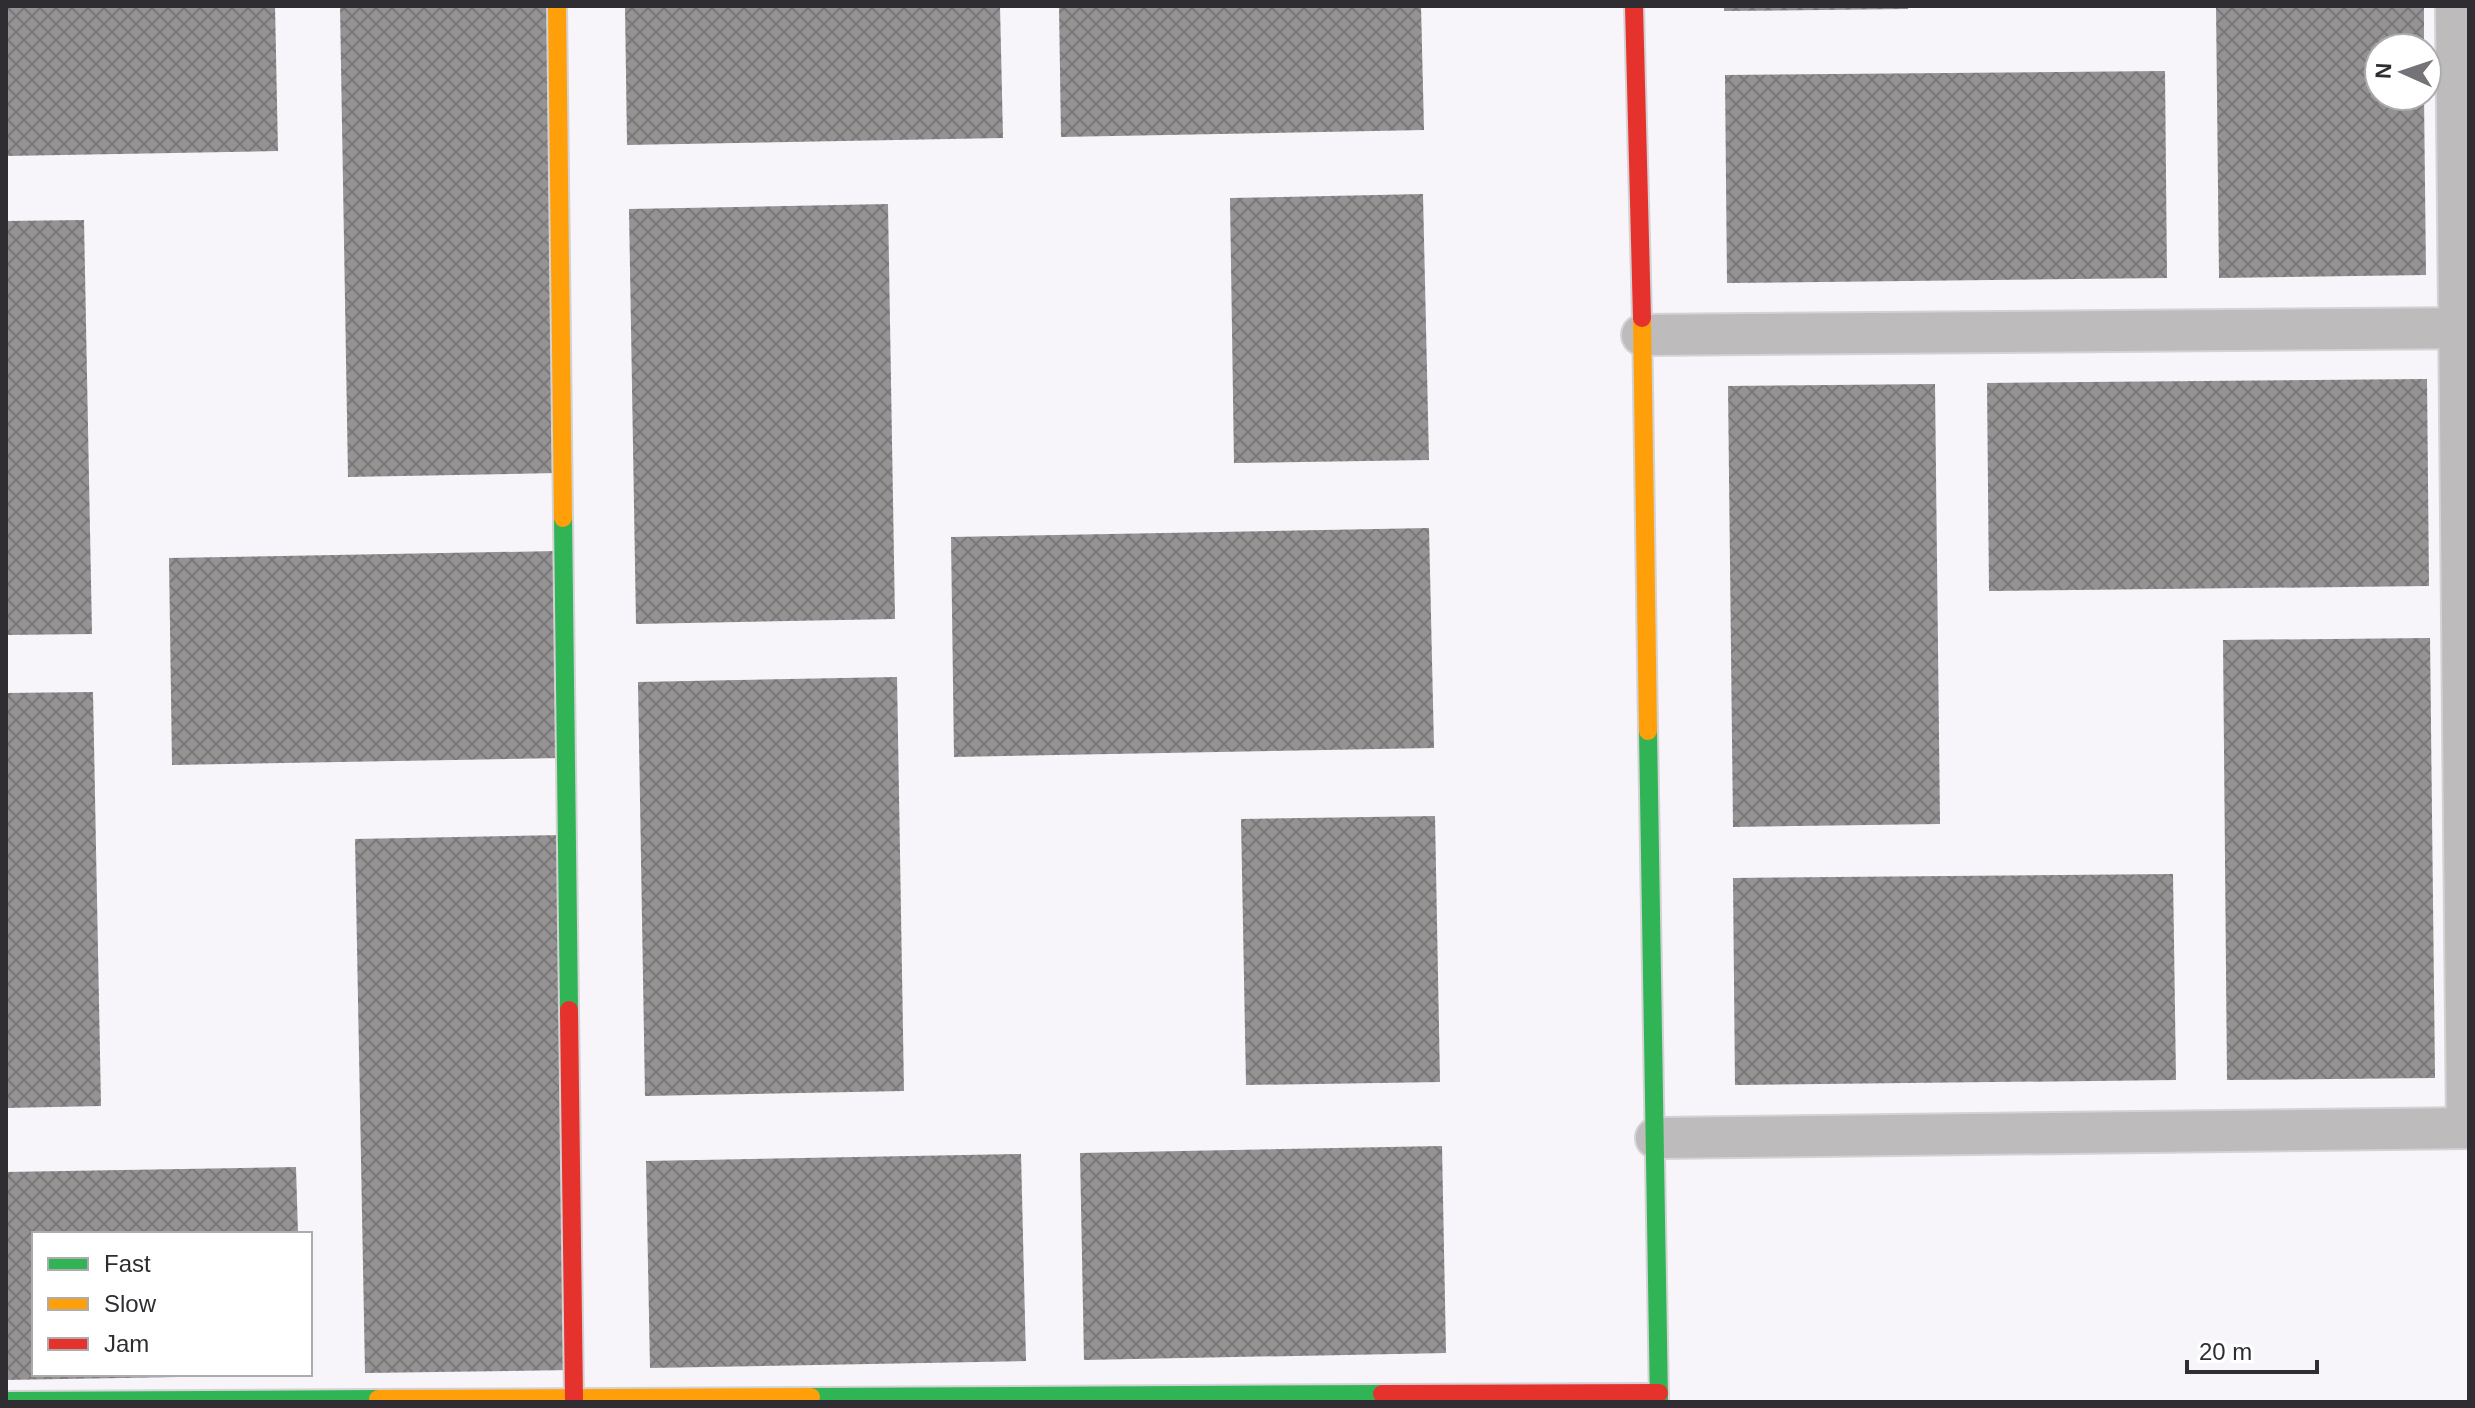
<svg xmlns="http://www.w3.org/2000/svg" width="2475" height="1408" viewBox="0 0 2475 1408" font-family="Helvetica,sans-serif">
<defs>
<pattern id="building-cross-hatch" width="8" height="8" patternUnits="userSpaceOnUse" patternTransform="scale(2)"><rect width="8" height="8" fill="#959293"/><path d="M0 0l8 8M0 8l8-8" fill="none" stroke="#7a7879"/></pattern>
</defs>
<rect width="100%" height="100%" fill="#f7f5fa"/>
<g fill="url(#building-cross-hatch)">
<path d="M6,6H275L278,151L6,156Z"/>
<path d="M340,6H547L556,473L348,477Z"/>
<path d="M625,6H1000L1003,138L627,145Z"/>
<path d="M1059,6H1421L1424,130L1061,137Z"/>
<path d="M1724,6H1908V9L1724,11Z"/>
<path d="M2216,6H2424V48H2379V96H2424L2426,275L2219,278Z"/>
<path d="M2165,71L2167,278L1727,283L1725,75Z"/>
<path d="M1423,194L1429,460L1234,463L1230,198Z"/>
<path d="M888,204L895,619L636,624L629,209Z"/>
<path d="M84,220L92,634L6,635V221Z"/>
<path d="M2427,379L2429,586L1989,591L1987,383Z"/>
<path d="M1935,384L1940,824L1733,827L1728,386Z"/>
<path d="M1429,528L1434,748L954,757L951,537Z"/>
<path d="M557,551L561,758L172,765L169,558Z"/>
<path d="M2430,638L2435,1078L2227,1080L2223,640Z"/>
<path d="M897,677L904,1091L645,1096L638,682Z"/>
<path d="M93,692L101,1106L6,1108V693Z"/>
<path d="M1435,816L1440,1082L1246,1085L1241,819Z"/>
<path d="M562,835L572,1370L365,1373L355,839Z"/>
<path d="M2173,874L2176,1080L1735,1085L1733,878Z"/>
<path d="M1442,1146L1446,1353L1084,1360L1080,1153Z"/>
<path d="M1021,1154L1026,1361L650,1368L646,1161Z"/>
<path d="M296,1167L298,1234H34V1374H179V1377L6,1380V1172Z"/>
</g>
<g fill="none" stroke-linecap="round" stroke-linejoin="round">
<g stroke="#d3d2d5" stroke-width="44">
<g id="street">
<path d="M2456,6L2467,1128"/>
<path d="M1642,335L2469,328"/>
<path d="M1656,1138L2469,1128"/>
</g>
</g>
<g stroke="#d3d2d5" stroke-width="22">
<g id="fast">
<path d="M563,518L569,1010"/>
<path d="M1648,731L1659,1402"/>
<path d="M811,1397L1382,1394"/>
<path d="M6,1401L378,1399"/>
</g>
</g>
<g stroke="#d3d2d5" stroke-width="22">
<g id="slow">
<path d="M557,6L563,518"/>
<path d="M1642,318L1648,731"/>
<path d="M378,1399L811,1397"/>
</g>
</g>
<g stroke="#d3d2d5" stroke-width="22">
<g id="jam">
<path d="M1634,6L1642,318"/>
<path d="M569,1010L574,1399"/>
<path d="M1382,1394L1659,1393"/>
</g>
</g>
<use href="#street" stroke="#bdbbbb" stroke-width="40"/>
<use href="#fast" stroke="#30b455" stroke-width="18"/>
<use href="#slow" stroke="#ff9f0a" stroke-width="18"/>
<use href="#jam" stroke="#e5322d" stroke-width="18"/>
</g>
<rect width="2475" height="1408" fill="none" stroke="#2f2d32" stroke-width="16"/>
<rect x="32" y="1232" width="280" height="144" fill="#ffffff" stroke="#acabad" stroke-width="2"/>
<rect x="48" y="1258" width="40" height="12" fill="#30b455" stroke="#acabad" stroke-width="2"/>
<text x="104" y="1272" font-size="24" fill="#2f2d32">Fast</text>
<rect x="48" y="1298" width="40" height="12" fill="#ff9f0a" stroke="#acabad" stroke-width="2"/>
<text x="104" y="1312" font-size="24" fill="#2f2d32">Slow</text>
<rect x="48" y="1338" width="40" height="12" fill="#e5322d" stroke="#acabad" stroke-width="2"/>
<text x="104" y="1352" font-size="24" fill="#2f2d32">Jam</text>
<g transform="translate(2403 72) rotate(273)"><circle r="38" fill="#ffffff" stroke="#acabad" stroke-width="2"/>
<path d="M0-6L14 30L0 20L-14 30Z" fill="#757378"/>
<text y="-12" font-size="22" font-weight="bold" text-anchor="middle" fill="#2f2d32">N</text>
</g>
<path d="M2187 1360v12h130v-12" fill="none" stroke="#2f2d32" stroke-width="4"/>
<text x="2199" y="1360" font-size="24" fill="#2f2d32" stroke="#ffffff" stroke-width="6" paint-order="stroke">20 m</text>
</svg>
